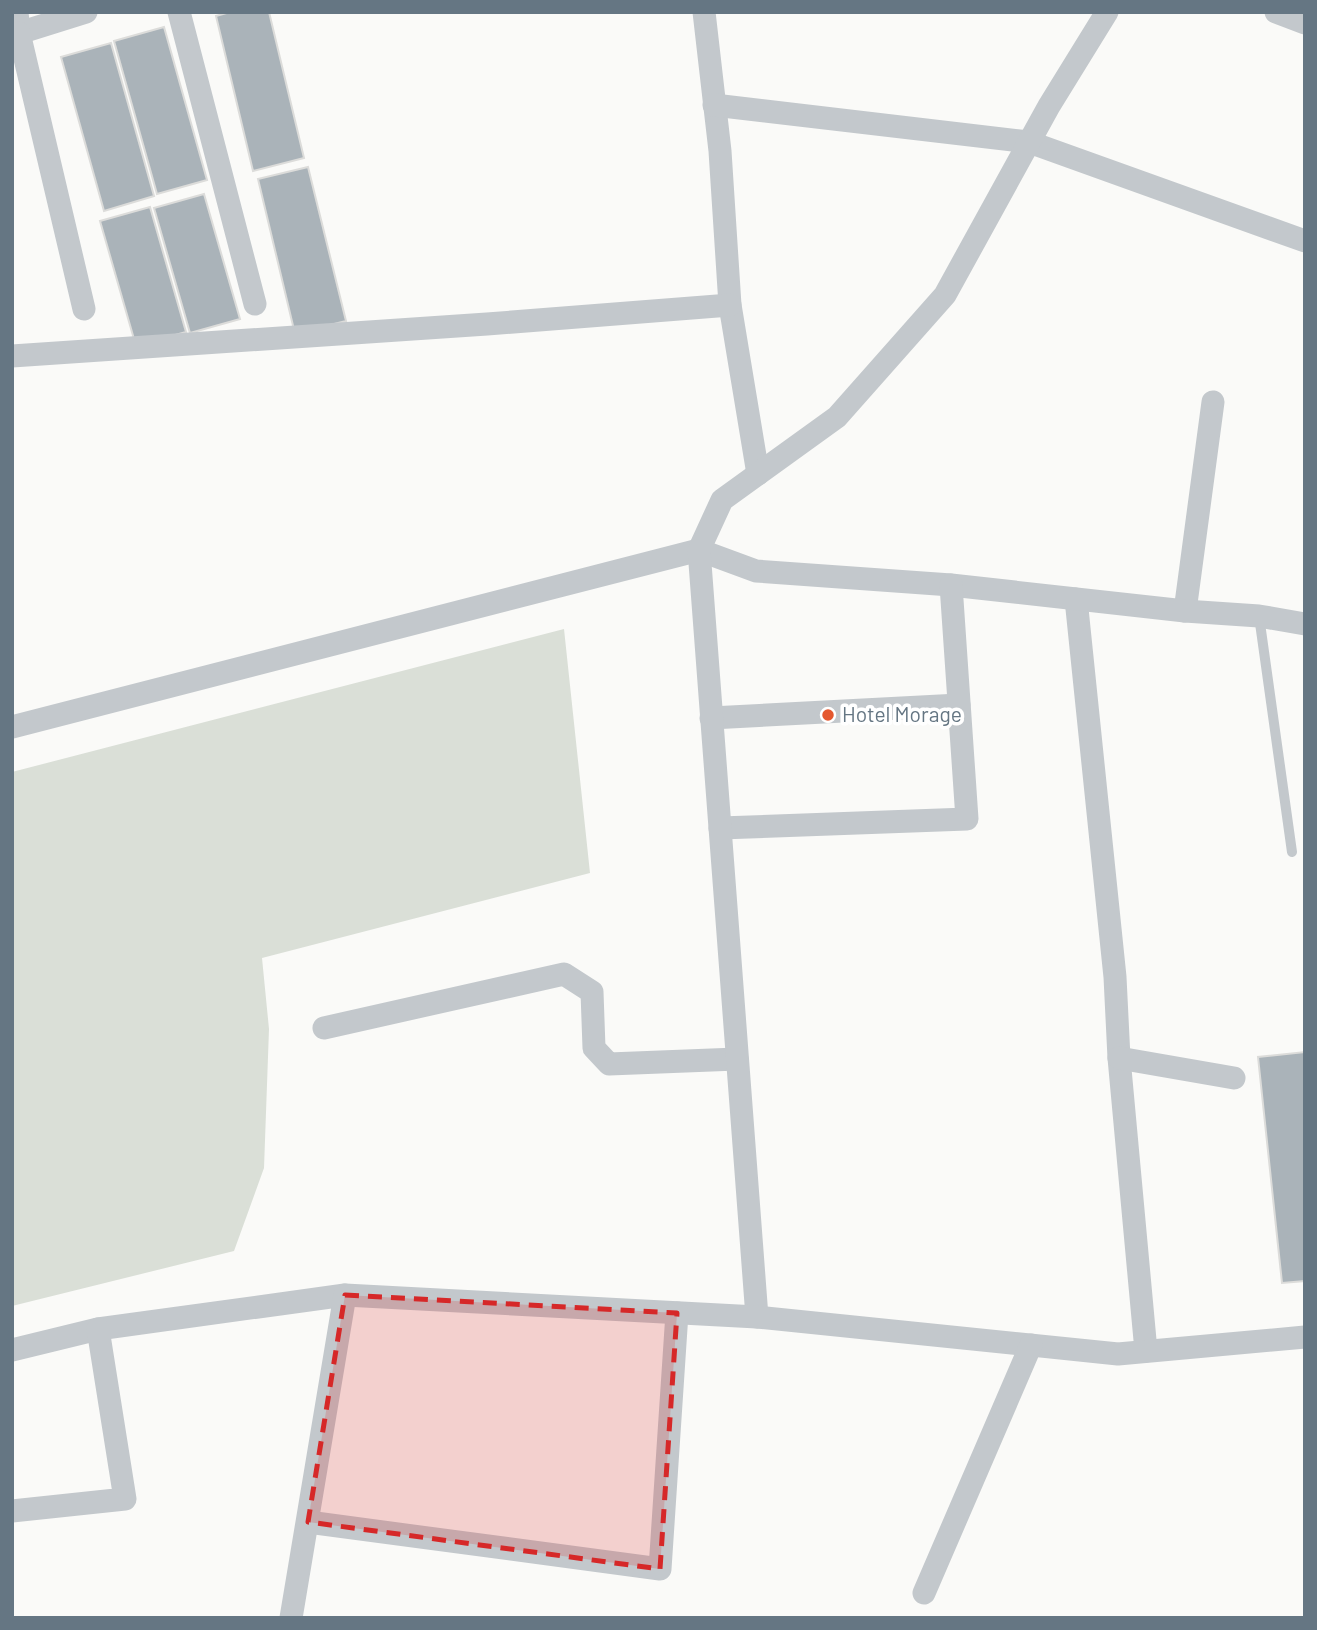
<svg xmlns="http://www.w3.org/2000/svg" width="1317" height="1630" viewBox="0 0 1317 1630" font-family="Barlow,sans-serif">
<rect width="100%" height="100%" fill="#fafaf8"/>
<path fill="#dadfd7" d="M564,629L590,873L262,958L269,1029L264,1168L234,1251L12,1306V772Z"/>
<g fill="#aab3b9" stroke="#dcdcda" stroke-width="2">
<path d="M230,12H269L304,158L253,171L216,16Z"/>
<path d="M164,27L207,180L157,194L114,41Z"/>
<path d="M111,43L154,196L104,211L61,57Z"/>
<path d="M308,167L346,321L295,334L258,179Z"/>
<path d="M204,194L240,319L190,333L154,208Z"/>
<path d="M150,207L186,332L136,346L100,221Z"/>
<path d="M1305,1052V1281L1282,1283L1258,1057Z"/>
</g>
<g fill="none" stroke-linecap="round" stroke-linejoin="round">
<path stroke="#c3c8cc" stroke-width="10" d="M1259,616L1292,852"/>
<g stroke="#c3c8cc" stroke-width="23">
<path d="M17,12L19,33L86,12"/>
<path d="M179,12L255,304"/>
<path d="M704,12L720,151L730,305L758,474"/>
<path d="M1276,12L1305,23"/>
<path d="M19,33L84,309"/>
<path d="M714,105L1029,142L1305,241"/>
<path d="M12,356L487,324L730,305"/>
<path d="M1076,599L1115,977L1119,1058L1146,1351"/>
<path d="M1185,611L1213,402"/>
<path d="M711,718L959,705"/>
<path d="M12,727L699,550L756,571L951,585L1185,611L1259,616L1305,624"/>
<path d="M720,828L967,819L951,585"/>
<path d="M324,1028L564,974L592,992L594,1048L609,1064L737,1059"/>
<path d="M1119,1058L1234,1078"/>
<path d="M757,1317L699,550L722,500L837,417L945,295L1049,106L1107,12"/>
<path d="M12,1350L98,1329L345,1295L757,1317L1118,1354L1305,1337"/>
<path d="M12,1511L125,1499L98,1329"/>
<path d="M308,1522L660,1569L677,1313"/>
<path d="M924,1593L1031,1345"/>
<path d="M291,1618L345,1295"/>
</g>
</g>
<path fill="#d62828" fill-opacity="0.2" stroke="#d62828" stroke-width="5" stroke-dasharray="14 9" stroke-linejoin="round" d="M345,1295L677,1313L660,1569L308,1522Z"/>
<circle fill="#e4572e" stroke="#fff" stroke-width="2.5" cx="828" cy="715" r="7"/>
<g text-anchor="middle" stroke-width="7" stroke-linejoin="round" paint-order="stroke">
<g font-size="21" fill="#657683" stroke="#fff" text-anchor="start">
<text x="842" y="722">Hotel Morage</text>
</g>
</g>
<rect width="1317" height="1630" fill="none" stroke="#657683" stroke-width="28"/>
</svg>
